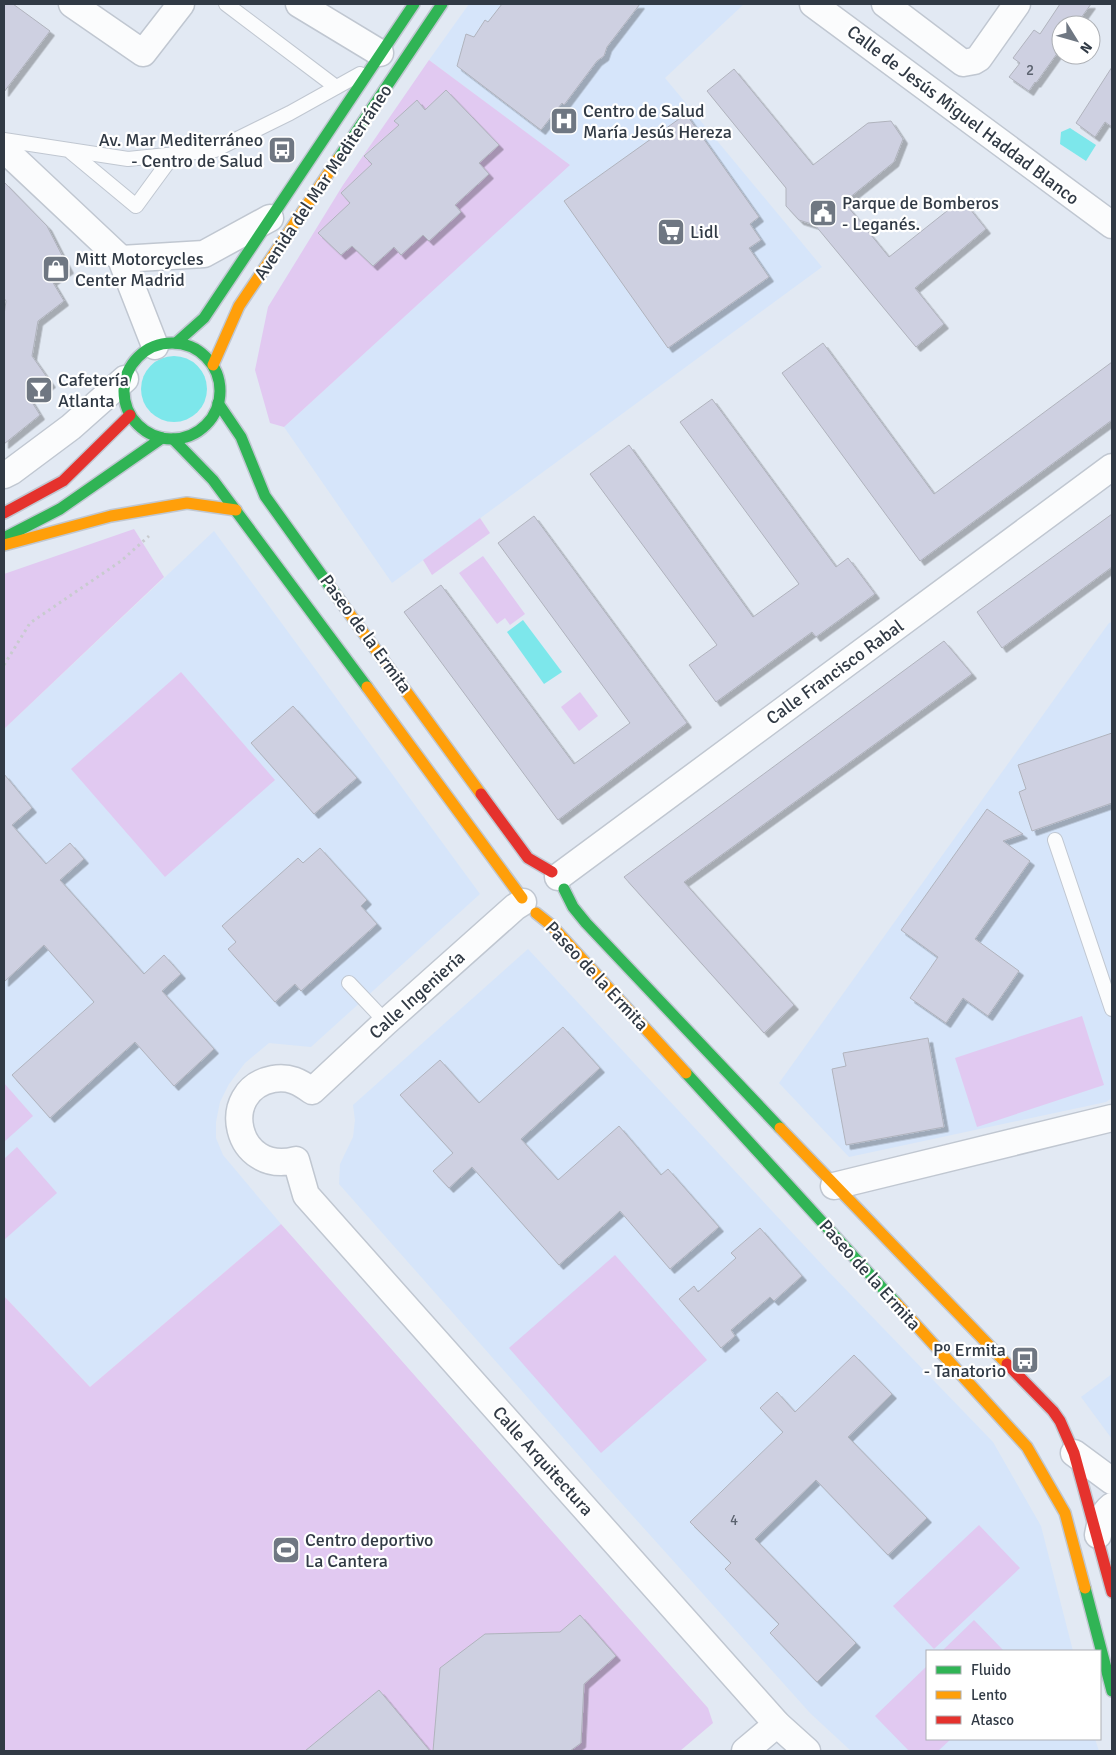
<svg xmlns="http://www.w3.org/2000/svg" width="1116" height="1755" viewBox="0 0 1116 1755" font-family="Signika,sans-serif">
<defs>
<filter id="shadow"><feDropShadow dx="4.5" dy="4.5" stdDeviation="0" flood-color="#0004"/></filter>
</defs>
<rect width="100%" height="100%" fill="#e2e9f3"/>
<g fill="#d6e5fa">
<path d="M469,4H744L665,78L822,267L392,583L284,427L569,165L429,60Z"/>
<path d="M214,531L480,894L311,1047L269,1043L245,1063L229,1084L220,1102L216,1122V1138L223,1155L281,1224L90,1387L4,1296V729Z"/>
<path d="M1112,622V1098L1106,1102L849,1157L779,1083L1106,627L1109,623Z"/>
<path d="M528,949L827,1270L993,1442L1041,1526L1073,1651H927V1739H1095L1099,1751H851L810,1713L596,1475L339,1184L340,1164L353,1137L355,1120L353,1105Z"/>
<path d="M1112,1374V1439L1081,1397Z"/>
</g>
<g fill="#e1c9f1" fill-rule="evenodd">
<path d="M429,60L570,165L284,427L270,423L255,370L268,307L343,185ZM446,91L498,145L479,163L455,205L461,212L429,241L423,235L394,247L373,266L352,246L340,254L319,233L353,206L341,193L352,183L369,181L362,174L372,164L364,155L399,125L395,121L417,101L425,110Z"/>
<path d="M480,518L490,533L432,575L423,560Z"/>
<path d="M134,529L164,577L4,729V574Z"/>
<path d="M483,556L525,614L510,625L505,618L497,624L459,573Z"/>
<path d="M181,672L275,780L165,877L71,769Z"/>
<path d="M580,692L598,716L579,731L561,707Z"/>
<path d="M1082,1016L1104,1085L977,1127L955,1058Z"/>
<path d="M4,1083L33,1116L4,1142Z"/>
<path d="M17,1147L57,1193L4,1240V1159Z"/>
<path d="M281,1224L708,1708L713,1723L680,1751H4V1296L90,1387Z"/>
<path d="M615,1255L707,1360L601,1453L509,1348Z"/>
<path d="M979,1525L1020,1568L934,1649L893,1606Z"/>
<path d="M974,1620L1004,1651H942Z"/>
<path d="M927,1666V1739H951L938,1751H909L875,1716Z"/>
</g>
<g fill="#7de7eb">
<path d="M1070,128L1096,145L1086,161L1060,144L1061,132Z"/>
<circle cx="174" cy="389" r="33"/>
<path d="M523,620L562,672L544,684L507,632Z"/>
</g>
<g fill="#ced0e1" stroke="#b0b3bd" filter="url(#shadow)">
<path d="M4,4H13L50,31L4,92Z"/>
<path d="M502,4H640L607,47L604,56L597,61L564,105L562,103L541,130L457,66L466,34L474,37L485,20L488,22Z"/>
<path d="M1060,4H1091L1076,25H1061V48L1036,83L1035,82L1029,91L1009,77L1020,63L1013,58L1034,30L1040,34Z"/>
<path d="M1112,67V127L1105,122L1095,137L1076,123Z"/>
<path d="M734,69L813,165L868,123L891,121L903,139L894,162L844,202L889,257L962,199L986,229L915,288L944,324L916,347L815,225L799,220L786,206V188L707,91Z"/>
<path d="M446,90L499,145L479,163L489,174L455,205L461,212L429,241L423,235L401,255L394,247L373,266L352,246L341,255L318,233L350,203L341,193L372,164L364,156L399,125L394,121L417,100L425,110Z"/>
<path d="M686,114L759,217L750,224L761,240L749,248L769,277L668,348L564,201Z"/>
<path d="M4,182L47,226L69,269L52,281L64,301L38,321L32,356L51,383L30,399L40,415L4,444V315L6,301L4,298Z"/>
<path d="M823,343L934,494L1112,362V420L920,561L782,373Z"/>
<path d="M712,399L836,567L848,558L875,594L816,637L812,632L716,702L689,665L717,645L590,474L629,445L753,617L799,584L680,422Z"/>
<path d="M1112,514V567L1002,648L977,612Z"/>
<path d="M534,516L687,723L558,820L404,612L441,585L574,764L630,723L498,543Z"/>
<path d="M944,641L972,674L684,882L794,1005L764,1033L624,877Z"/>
<path d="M293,706L357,778L314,814L251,743Z"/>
<path d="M1112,733V803L1032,831L1019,792L1026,789L1018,765Z"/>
<path d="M4,774L32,808L12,825L46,864L70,843L84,859L60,880L144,974L164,955L181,974L162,991L214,1049L174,1086L135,1042L50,1118L12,1075L94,1002L44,945L4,982Z"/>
<path d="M987,809L1023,834L1003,841L1030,861L975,939L1019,971L988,1016L963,998L946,1023L910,998L938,957L901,930Z"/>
<path d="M320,848L367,900L361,906L377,924L301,991L295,984L275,1002L228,949L236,942L222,926L298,858L303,863Z"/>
<path d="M563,1027L600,1068L521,1139L558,1180L619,1126L661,1175L668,1169L719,1227L670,1269L620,1211L559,1265L472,1167L449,1188L433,1171L453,1153L400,1095L440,1060L479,1103Z"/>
<path d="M928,1038L944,1127L846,1145L832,1069L846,1066L843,1053Z"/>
<path d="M760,1228L802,1276L774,1301L770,1297L731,1330L735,1336L721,1348L679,1299L694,1286L698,1292L736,1258L731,1253Z"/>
<path d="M854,1355L892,1394L848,1437L927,1518L888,1555L816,1480L755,1539L856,1643L817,1682L770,1633L779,1624L725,1569L731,1563L690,1522L783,1432L760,1408L777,1392L795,1412Z"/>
<path d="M580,1615L616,1656L584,1684L581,1743L570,1751H433L440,1668L485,1634L560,1632Z"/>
<path d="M379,1690L430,1751H305Z"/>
</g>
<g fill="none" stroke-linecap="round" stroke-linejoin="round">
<g stroke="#c0c7d1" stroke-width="16">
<g id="lane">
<path d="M226,4L336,87"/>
<path d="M4,140L128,159L215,150L290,113L360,74"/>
<path d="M71,152L136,206L174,154"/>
<path d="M1055,840L1112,1009"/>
<path d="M349,983L386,1022"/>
</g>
</g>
<g stroke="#c0c7d1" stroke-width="29">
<g id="street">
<path d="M72,4L143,53L181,4"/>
<path d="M299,4L380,53"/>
<path d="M813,4L1112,225"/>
<path d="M885,4L963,63L974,61L979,58L1017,4"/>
<path d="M4,149L121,259L155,346"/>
<path d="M121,259L204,254L270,218"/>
<path d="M4,475L12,471L71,427L125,379"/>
<path d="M558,877L1112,467"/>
<path d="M523,902L515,907L386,1022L312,1091C300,1082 289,1076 273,1079C217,1090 235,1176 296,1160L306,1195L777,1724L807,1751"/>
<path d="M834,1186L1112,1118"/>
<path d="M1074,1453L1112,1481"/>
<path d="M1098,1535C1100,1523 1102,1514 1112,1506"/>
<path d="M745,1751L777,1724"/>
</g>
</g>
<g stroke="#c0c7d1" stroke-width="14">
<g id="fast">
<path d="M338,159L442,4"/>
<path d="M176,343L204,318L414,4"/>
<circle cx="172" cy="391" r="48"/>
<path d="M218,403L241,437L265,496L341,602"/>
<path d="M173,439L213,480L367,687"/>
<path d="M4,538L60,509L162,438"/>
<path d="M564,889L573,907L586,923L780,1128"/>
<path d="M686,1073L896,1303"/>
<path d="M1085,1588L1112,1691"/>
</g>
</g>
<g stroke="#c0c7d1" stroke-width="14">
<g id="slow">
<path d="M213,365L239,306L338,159"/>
<path d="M4,545L111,516L187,503L236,510"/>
<path d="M341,602L481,794"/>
<path d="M367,687L522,898"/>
<path d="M536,913L551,925L686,1073"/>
<path d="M780,1128L1007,1364"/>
<path d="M896,1303L1027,1447L1065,1513L1085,1588"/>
</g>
</g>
<g stroke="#c0c7d1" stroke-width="14">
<g id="jam">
<path d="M4,513L63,481L130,415"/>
<path d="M481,794L528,858L552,872"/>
<path d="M1007,1364L1053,1411L1060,1421L1074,1453L1112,1592"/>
</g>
</g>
<path stroke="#c8cbcf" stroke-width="3" stroke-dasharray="2.5 4" stroke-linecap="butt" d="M4,665L30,623L121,561L149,536"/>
<use href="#lane" stroke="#fbfcfd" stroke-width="14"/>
<use href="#street" stroke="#fbfcfd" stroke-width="26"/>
<use href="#fast" stroke="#30b455" stroke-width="11"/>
<use href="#slow" stroke="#ff9f0a" stroke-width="11"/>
<use href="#jam" stroke="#e5322d" stroke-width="11"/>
</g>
<defs>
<g id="hospital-square" transform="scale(1.4375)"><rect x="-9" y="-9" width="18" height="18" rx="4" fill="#6f7782" stroke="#fff"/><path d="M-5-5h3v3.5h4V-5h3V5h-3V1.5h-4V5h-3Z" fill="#fff"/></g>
<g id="bus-square" transform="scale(1.4375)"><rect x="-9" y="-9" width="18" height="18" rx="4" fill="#6f7782" stroke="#fff"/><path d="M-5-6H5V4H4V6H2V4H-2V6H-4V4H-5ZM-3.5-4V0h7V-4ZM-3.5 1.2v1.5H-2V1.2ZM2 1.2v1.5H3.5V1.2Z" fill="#fff"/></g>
<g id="civic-square" transform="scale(1.4375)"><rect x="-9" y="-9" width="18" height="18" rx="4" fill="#6f7782" stroke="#fff"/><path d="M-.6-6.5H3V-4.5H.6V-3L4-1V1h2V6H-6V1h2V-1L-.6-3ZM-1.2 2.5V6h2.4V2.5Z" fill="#fff"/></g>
<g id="supermarket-square" transform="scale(1.4375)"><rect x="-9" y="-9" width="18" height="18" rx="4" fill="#6f7782" stroke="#fff"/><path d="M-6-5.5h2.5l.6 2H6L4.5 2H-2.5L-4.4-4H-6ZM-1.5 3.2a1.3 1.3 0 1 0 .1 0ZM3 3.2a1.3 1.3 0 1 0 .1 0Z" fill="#fff"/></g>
<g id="shop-square" transform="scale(1.4375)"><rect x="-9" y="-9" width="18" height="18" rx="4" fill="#6f7782" stroke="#fff"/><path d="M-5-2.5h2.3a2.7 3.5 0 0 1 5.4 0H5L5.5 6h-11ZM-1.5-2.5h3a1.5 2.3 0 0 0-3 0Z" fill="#fff"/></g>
<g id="bar-square" transform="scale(1.4375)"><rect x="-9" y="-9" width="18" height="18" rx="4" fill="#6f7782" stroke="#fff"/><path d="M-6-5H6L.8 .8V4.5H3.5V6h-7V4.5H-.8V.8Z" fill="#fff"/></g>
<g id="stadium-square" transform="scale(1.4375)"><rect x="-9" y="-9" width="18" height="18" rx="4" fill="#6f7782" stroke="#fff"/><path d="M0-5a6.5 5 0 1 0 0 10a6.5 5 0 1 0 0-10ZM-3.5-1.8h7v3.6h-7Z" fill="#fff"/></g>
</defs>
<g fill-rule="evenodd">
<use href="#hospital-square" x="564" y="121"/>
<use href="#bus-square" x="282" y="150"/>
<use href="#civic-square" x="823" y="213"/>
<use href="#supermarket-square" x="671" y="232"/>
<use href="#shop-square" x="56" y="269"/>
<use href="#bar-square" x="39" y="390"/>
<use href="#bus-square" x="1025" y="1360"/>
<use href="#stadium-square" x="286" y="1550"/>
</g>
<g text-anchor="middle" stroke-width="4.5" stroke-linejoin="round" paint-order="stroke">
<g font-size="15" fill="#5b626e">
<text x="1030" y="75">2</text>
<text x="734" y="1525">4</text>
</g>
<g font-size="18" fill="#313a45" stroke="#fff" text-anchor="start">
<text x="583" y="117">Centro de Salud<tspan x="583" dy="21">María Jesús Hereza</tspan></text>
<text x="263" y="146" text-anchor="end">Av. Mar Mediterráneo<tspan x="263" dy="21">- Centro de Salud</tspan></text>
<text x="842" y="209">Parque de Bomberos<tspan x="842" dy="21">- Leganés.</tspan></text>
<text x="690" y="238">Lidl</text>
<text x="75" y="265">Mitt Motorcycles<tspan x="75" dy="21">Center Madrid</tspan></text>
<text x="58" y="386">Cafetería<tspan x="58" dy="21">Atlanta</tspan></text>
<text x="1006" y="1356" text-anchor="end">Pº Ermita<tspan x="1006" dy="21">- Tanatorio</tspan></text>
<text x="305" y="1546">Centro deportivo<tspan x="305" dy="21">La Cantera</tspan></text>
</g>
<g font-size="18" fill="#313a45" stroke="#fff">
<text transform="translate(963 115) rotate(37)" y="6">Calle de Jesús Miguel Haddad Blanco</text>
<text transform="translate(323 182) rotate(-56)" y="6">Avenida del Mar Mediterráneo</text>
<text transform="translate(366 634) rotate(54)" y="6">Paseo de la Ermita</text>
<text transform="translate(835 672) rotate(-36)" y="6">Calle Francisco Rabal</text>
<text transform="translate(597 976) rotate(47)" y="6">Paseo de la Ermita</text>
<text transform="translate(417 995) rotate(-42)" y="6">Calle Ingeniería</text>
<text transform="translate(870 1275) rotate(48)" y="6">Paseo de la Ermita</text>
<text transform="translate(543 1461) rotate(48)" y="6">Calle Arquitectura</text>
</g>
</g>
<rect width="1116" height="1755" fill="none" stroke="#313a45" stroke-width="10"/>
<rect x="926" y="1650" width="175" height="90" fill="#ffffff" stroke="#adb0b5"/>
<rect x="936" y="1666" width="25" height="8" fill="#30b455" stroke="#adb0b5"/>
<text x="971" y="1675" font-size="15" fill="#313a45">Fluido</text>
<rect x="936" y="1691" width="25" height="8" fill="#ff9f0a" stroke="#adb0b5"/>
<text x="971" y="1700" font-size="15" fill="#313a45">Lento</text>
<rect x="936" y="1716" width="25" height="8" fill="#e5322d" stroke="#adb0b5"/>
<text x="971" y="1725" font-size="15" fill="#313a45">Atasco</text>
<g transform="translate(1076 40) rotate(127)"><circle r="24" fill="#ffffff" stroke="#adb0b5"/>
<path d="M0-4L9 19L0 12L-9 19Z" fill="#6f7782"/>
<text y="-8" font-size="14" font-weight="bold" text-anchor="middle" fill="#313a45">N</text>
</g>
</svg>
